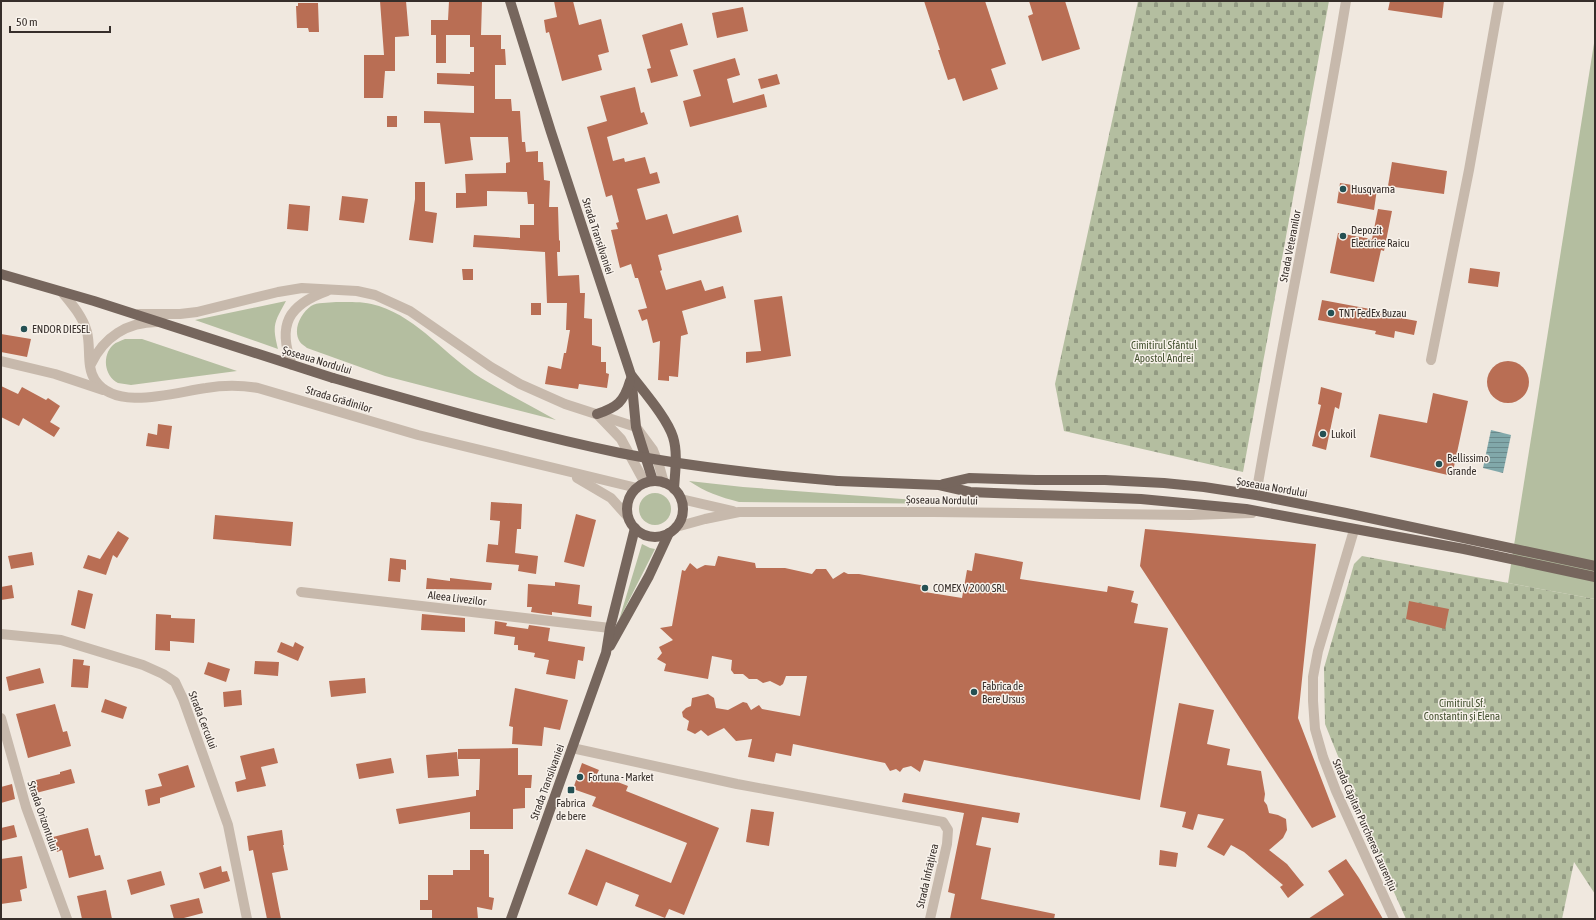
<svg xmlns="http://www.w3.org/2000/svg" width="1596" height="920" viewBox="0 0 1596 920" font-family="'Asap Condensed',sans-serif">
<defs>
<pattern id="cemetery-stones" width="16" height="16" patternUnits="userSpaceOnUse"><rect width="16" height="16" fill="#b4bea0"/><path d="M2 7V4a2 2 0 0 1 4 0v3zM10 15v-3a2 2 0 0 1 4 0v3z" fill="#939b83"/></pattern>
<pattern id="water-rules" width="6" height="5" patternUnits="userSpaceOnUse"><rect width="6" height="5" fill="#81a8aa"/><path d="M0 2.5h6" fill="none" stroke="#6a898b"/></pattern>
</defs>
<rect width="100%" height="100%" fill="#f0e8df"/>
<g fill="#b4bea0">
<path d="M1595,37V599L1508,583Z"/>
<path d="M286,301C274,323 272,325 278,349L195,320Z"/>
<path d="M336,302C350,302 365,301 379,306C419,319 446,356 481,378C505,393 531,406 556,420L385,376L307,348C305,346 301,344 300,342C292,330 301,313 311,306C317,302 328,303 336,302Z"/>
<path d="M125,339H142L151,342L237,371L131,385C127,384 122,384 118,383C104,376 102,355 113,345C116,342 121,341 125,339Z"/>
<path d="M689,481L743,487L969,504L739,502C720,497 705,492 689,481Z"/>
<circle cx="655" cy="509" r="16"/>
<path d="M642,544L650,548L655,549L619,620Z"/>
</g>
<g fill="url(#cemetery-stones)">
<path d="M1138,1H1329L1243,472L1064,431L1055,384Z"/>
<path d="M1362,556L1595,599V894L1574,862L1562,919H1406L1385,872L1325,724L1324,668L1354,564Z"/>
</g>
<path fill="url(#water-rules)" d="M1491,430L1511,435L1503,473L1483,468Z"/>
<g fill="#b96e54">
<path d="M380,1H406L409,36L395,37V71H385L383,98H364V55H384Z"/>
<path d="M449,1H482L481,35H501V49H505L506,65H495V99H511L512,111H520L522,142H525L526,152L538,151V162H543L544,180L550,181L549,207H558L559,240L560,241V252H557L558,276L579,275L580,293H585L584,318L592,319V345L601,347V362H606V373L609,374L607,388L579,384L578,389L545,384L548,366L561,369L564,353H566L570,330H566L567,303H547L545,252L473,247L474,235L520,238V225H534V204H528L527,192L487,191V206L456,208V193H466L465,174L506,173V163L510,162L508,137H470L473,160L445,164L440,123H424V111L474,113V86L437,84V73L470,74V72H474V47H470V35H446V63H436V35H431V20H448Z"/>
<path d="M554,1H573L579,25L601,19L609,52L598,55L602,70L562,81L549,32L546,33L544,20L557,17Z"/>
<path d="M924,1H985L1006,64L991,69L998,89L963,101L955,78L948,80L938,50H940Z"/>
<path d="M1029,1H1065L1080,49L1042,61L1028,16L1033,14Z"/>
<path d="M1390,1H1444L1442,18L1388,10Z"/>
<path d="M298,3H318L319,32H309L308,28H297L296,6H298Z"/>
<path d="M743,7L748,31L717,38L712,13Z"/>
<path d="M682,23L688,45L670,50L678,76L651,83L647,69L651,68L642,35Z"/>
<path d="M735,58L740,75L727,79L733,103L764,94L767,107L690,127L683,101L701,96L693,70Z"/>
<path d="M777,74L780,84L761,89L758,79Z"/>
<path d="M635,87L641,113L644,112L648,124L607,137L613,161L624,158L625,162L645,157L650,174L657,172L660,183L637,189L646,220L667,214L673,234L738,215L742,232L658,255L662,270L660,271L666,290L701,280L705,291L723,286L726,298L682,311L688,334L681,336L678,377L669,376V381L658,380L660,341L653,343L647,319L642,321L638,310L647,308L638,278H635L631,264L620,268L611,230L618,229L616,223L619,222L612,195L606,197L587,127L607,121L600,96Z"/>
<rect x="387" y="116" width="10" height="11"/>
<path d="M1392,162L1447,171L1444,194L1388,186Z"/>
<path d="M415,182H425V211L437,213L433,243L409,240L415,199Z"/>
<path d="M1340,183L1377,189L1374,210L1337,203Z"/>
<path d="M342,196L368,199L364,223L339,220Z"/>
<path d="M289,204L310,206L308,231L287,229Z"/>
<path d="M1378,209L1392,211L1384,251L1381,250L1374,282L1330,273L1338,233L1372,239Z"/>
<path d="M1470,268L1500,272L1498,287L1468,283Z"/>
<path d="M462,269H473V280H463Z"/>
<path d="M782,296L791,356L746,363V352L761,351L754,300Z"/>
<path d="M1322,300L1370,309L1369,312L1417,321L1414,335L1395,331L1394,338L1375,334L1376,331L1318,320Z"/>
<rect x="531" y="303" width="10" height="12"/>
<path d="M1,334L31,339L27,357L1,352Z"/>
<circle cx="1508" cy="382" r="21"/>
<path d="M1,386L18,394L22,387L46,400L48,398L60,406L50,422L60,428L54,437L23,418L19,426L1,417Z"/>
<path d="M1321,387L1342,393L1339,409L1335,407L1326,450L1312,446L1321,405L1318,404Z"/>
<path d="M1433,393L1468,401L1452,476L1370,457L1379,414L1427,423Z"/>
<path d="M158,424L172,426L169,449L146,446L148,433L157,435Z"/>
<path d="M491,502L522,504L521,529H517L515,553L538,556L536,574L518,571L519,565L486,562L488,544L498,545L500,521L490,520Z"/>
<path d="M576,514L596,520L584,567L564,562Z"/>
<path d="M215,515L293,522L291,546L213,539Z"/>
<path d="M1145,529L1316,544L1298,718L1336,817L1312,828L1140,566Z"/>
<path d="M118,531L129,538L117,558L113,555L106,575L83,568L88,555L100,559Z"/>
<path d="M32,552L34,565L11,569L8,556Z"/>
<path d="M975,553L1023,562L1020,579L1107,592L1108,586L1134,591L1131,602L1138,604L1134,623L1168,628L1140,800L924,760L920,772L911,766L903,768L900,772L896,769L890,771L885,763L793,744L791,756L776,753L774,762L748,757L752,739L736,741L724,728L708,736L701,730L695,734L687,730L689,721L683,717L682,712L686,708L691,706L692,698L708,694L714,698L716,708L728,710L743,702L747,703L751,710L759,705L762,709L800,716L807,676H786L783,684L780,686L770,681L763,683L757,679H749L743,674H734L731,670L732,660L712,656L708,679L664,671L666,664L657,659L662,653L659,647L673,640L660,628L672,626L682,570L685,571L690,563L697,569L705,565L715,566L718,556L755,563L756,568H785L812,574L816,569H826L833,579L844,572L848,574H859L926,586L925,592L962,598L967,570L972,571Z"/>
<path d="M390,558L406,560V570L401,569L400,582L388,581Z"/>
<path d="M427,578L450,581V578L492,583L491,590L426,589Z"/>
<path d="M555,582L580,585L578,604L592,606L591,617L552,612V615L531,612L532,607H527L528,584L555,586Z"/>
<path d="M12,585L14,598L1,600V587Z"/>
<path d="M78,590L93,594L85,629L71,625Z"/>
<path d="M1409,601L1449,609L1445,629L1406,619Z"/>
<path d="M156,614L171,615V618L195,619L194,643L170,641V651L155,650Z"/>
<path d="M422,614L465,618V632L421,630Z"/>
<path d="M495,621L507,623L506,626L528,629L529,625L550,628L548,641L585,647L583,661L578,660L575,679L546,674L549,660L534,657L535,653L518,650V645H514L515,637L494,634Z"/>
<path d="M281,642L293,647L295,642L304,647L298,661L277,652Z"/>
<path d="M73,659L84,660L83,665L90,666L88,688L71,687Z"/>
<path d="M255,661L279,662L278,676L254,674Z"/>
<path d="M208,662L230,669L226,682L204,674Z"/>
<path d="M40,668L44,683L9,691L6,677Z"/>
<path d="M365,678L366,693L331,697L329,681Z"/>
<path d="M515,688L568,700L560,730L544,727L542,746L512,744L513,727L509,726Z"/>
<path d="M241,690L242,705L224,707L223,692Z"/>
<path d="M105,699L127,707L123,719L101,712Z"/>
<path d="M1179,703L1214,710L1207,744L1230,749L1227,765L1261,771L1265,794L1264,801L1267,805L1269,813L1278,815L1286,819L1287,830L1283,838L1269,850L1287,864L1304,885L1288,898L1280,887L1283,885L1244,852L1231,845L1224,856L1207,847L1224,819L1198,814L1193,830L1182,827L1186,812L1160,807Z"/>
<path d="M55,704L63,732L67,731L71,746L28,758L16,714Z"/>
<path d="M274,748L278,763L261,767L266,786L237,792L235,782L246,779L240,756Z"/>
<path d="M518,748V775H532L531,788H525V808L513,809V829H470V812L399,824L396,809L476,796V790H479L480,759H458V749Z"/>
<path d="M457,752L459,776L428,778L426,755Z"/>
<path d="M391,758L394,773L359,779L356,764Z"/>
<path d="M582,763L599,770L597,774L628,786L626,791L719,828L684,915L669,909L665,918L635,906L639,895L606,882L597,906L568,894L586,849L671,883L687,843L592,806L596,797L573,789Z"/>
<path d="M188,765L195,787L160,798V803L148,806L145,790L162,786L158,774Z"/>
<path d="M71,769L75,783L36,793L32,781L60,774V772Z"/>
<path d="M12,784L15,799L1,803V787Z"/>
<path d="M904,793L1020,813L1018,823L982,817L976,845L991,848L981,899L1055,914L1054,919H950L955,894L948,892L964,813L902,802Z"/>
<path d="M751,809L774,812L769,846L746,842Z"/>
<path d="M14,825L17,837L1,841V828Z"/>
<path d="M88,828L95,856L100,855L104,869L69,878L62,850L57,852L53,837Z"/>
<path d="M282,830L284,845H283L288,870L272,873L281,919H267L253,850L249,851L247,836Z"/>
<path d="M470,850H484V854H489V897L494,898L492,910L477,907L478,919H432V910H420V900H428V875H453V870H470Z"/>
<path d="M1160,850L1178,853L1176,867L1159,865Z"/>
<path d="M22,856L27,888L20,890L22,901L1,904V859Z"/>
<path d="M1346,859L1359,878L1383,919H1308L1344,895L1328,871Z"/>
<path d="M221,866L222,872L227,871L230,881L204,889L199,873Z"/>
<path d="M161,871L165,885L131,895L127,880Z"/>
<path d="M106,890L112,919H82L77,896Z"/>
<path d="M199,898L203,913L180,919H174L170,905Z"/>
</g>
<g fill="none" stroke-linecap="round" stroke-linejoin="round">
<g stroke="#c7b9ac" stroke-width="10">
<path d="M62,292C72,304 83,317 87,332C91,347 86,367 95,380C116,412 175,392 206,388C224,385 240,385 258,388L418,435L637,488"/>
<path d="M139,314H180L197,312L278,292L302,288L357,291L375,295L410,311L491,367L520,384L565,404L636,427L653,450L659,465L664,483"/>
<path d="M1431,360L1469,170L1499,1"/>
<path d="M1,361L55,374L103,390"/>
<path d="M91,364C104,337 127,322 157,322"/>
<path d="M292,365C277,325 288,305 327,291"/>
<path d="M598,415L621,439L645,483"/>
<path d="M577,478L611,498L628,517"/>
<path d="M1256,495C1284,330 1319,166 1346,1"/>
<path d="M681,499L733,511"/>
<path d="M676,527L705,519L739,512H934L1190,515L1252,513"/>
<path d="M1354,530L1318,651L1313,677V701L1315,729L1323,757L1336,791L1394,919"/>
<path d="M301,592L610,628"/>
<path d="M1,634L61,640L143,665L163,674L175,682L183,699L228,825L247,919"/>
<path d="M1,718L26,807L67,919"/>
<path d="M572,748L737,784L943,822L948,830L947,844L930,919"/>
</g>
<g stroke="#76665d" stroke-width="10">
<path d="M510,1L551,132L631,375L636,427L653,481"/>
<path d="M1,274L94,301L333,378"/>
<path d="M632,376C644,392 667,418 673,437C678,453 675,472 674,489"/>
<path d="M597,414C617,407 624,402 630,381"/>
<path d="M838,481L939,485L970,492L1141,499L1246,509L1464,549L1595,577"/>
<circle cx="655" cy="509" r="28"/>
<path d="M943,484L969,478L1036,480H1105L1164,483L1204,487L1256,495L1346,513L1595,566"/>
<path d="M610,646L649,576L669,533"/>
<path d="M511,919L606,653L610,628L635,528"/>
</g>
<path stroke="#76665d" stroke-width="10" d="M333,378C428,405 523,433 620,453C692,467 765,475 838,481"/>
</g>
<g fill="#245053" stroke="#f8f2eb" stroke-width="1.5">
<circle cx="1343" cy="189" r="4"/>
<circle cx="1343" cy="236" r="4"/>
<circle cx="1331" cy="313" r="4"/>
<circle cx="24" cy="329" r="4"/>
<circle cx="1323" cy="434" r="4"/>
<circle cx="1439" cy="464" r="4"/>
<circle cx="925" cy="588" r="4"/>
<circle cx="974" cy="692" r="4"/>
<circle cx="580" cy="777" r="4"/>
<rect x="567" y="786" width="8" height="8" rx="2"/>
</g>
<g text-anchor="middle" stroke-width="3" stroke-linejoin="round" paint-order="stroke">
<g font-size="11" fill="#362e2a" stroke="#f8f2eb" text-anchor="start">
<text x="1351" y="193">Husqvarna</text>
<text x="1351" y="234">Depozit<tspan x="1351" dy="13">Electrice Raicu</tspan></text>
<text x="1339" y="317">TNT FedEx Buzau</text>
<text x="32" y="333">ENDOR DIESEL</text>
<text x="1331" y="438">Lukoil</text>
<text x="1447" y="462">Bellissimo<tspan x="1447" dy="13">Grande</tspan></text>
<text x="933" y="592">COMEX V 2000 SRL</text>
<text x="982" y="690">Fabrica de<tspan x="982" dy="13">Bere Ursus</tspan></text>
<text x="588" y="781">Fortuna - Market</text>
<text x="571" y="807" text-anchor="middle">Fabrica<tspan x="571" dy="13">de bere</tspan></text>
</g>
<g font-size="11" fill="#362e2a" stroke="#f8f2eb">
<text transform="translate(598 236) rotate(72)" y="4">Strada Transilvaniei</text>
<text transform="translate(1290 246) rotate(-79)" y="4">Strada Veteranilor</text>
<text transform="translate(317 360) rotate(17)" y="4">Șoseaua Nordului</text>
<text transform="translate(339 399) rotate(17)" y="4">Strada Grădinilor</text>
<text transform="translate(1272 487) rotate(10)" y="4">Șoseaua Nordului</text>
<text transform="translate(942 500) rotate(1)" y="4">Șoseaua Nordului</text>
<text transform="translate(457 598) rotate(7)" y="4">Aleea Livezilor</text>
<text transform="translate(203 720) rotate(69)" y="4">Strada Cercului</text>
<text transform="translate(547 782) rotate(-70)" y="4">Strada Transilvaniei</text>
<text transform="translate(43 816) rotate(71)" y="4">Strada Orizontului</text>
<text transform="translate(1365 825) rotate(66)" y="4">Strada Căpitan Purcherea Laurențiu</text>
<text transform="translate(927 876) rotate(-77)" y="4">Strada Înfrățirea</text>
</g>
<g font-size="11" fill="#455231" stroke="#f8f2eb">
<text x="1164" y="349">Cimitirul Sfântul<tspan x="1164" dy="13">Apostol Andrei</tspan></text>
<text x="1462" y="707">Cimitirul Sf.<tspan x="1462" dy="13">Constantin și Elena</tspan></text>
</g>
</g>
<rect width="1596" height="920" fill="none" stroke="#362e2a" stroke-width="4"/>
<path d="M10 26v6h100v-6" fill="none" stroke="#362e2a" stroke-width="2"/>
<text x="16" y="26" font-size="12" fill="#362e2a" stroke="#f8f2eb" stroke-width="3" paint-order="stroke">50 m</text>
</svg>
